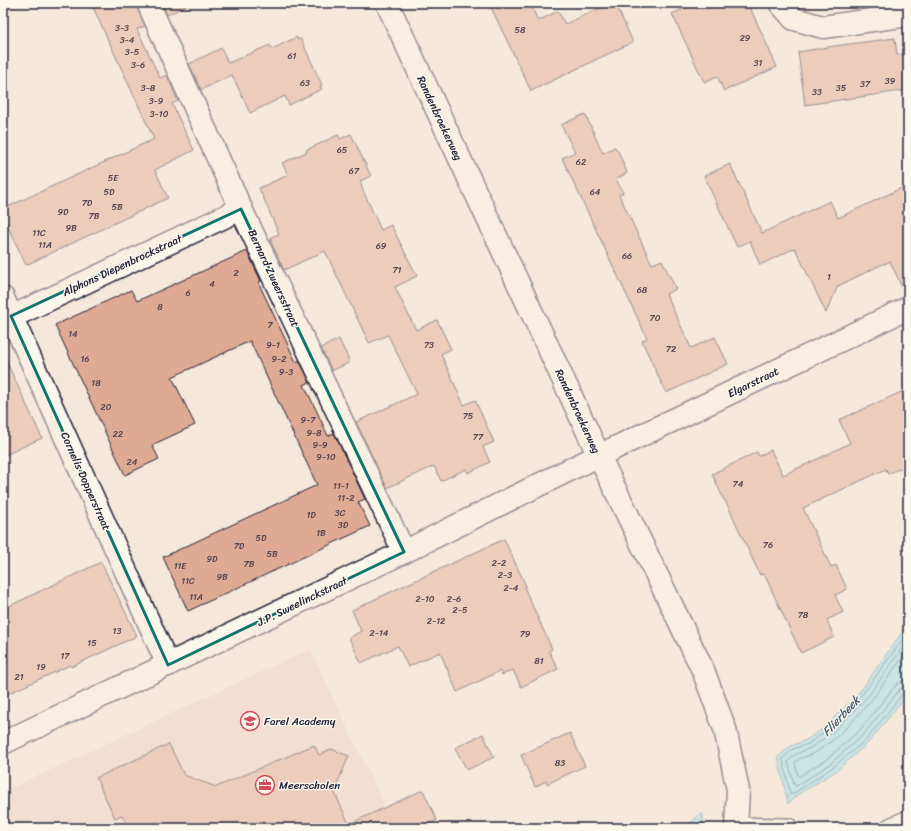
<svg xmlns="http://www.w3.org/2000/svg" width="911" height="831" viewBox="0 0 911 831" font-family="Sriracha,sans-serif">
<rect width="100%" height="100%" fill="#f5e8da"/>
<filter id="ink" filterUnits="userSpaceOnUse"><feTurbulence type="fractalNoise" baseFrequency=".025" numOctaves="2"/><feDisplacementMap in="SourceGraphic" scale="8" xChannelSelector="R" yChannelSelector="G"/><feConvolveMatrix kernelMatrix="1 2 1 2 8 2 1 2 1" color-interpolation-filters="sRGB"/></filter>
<g filter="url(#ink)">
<path fill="#eed5c5" d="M310,649L395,828H3V792Z"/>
<g fill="#90dfee" stroke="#6493a6">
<path d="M908,625V693L870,741L836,771L797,795L788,804L778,757L791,746L806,740L824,728L838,714L862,689L892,646Z"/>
<path d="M702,813L704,828H684Z"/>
</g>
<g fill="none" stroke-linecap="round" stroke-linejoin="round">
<g stroke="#4e6e83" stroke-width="1">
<path d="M908,632L865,691L841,717L826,731L808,744L793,749L783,758V760L790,794H793L833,767L867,739L903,693L905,691H908"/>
<path d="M908,640L869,695L845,720L829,735L810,748L796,754L789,760L788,761L794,785L796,786L830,764L863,735L900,689L904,687L908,686"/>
<path d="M908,650L873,698L849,725L833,740L815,753L799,759L795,762L798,776H800L827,759L859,731L896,685L901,682L908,680"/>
</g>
</g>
<g fill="#dfaa94" stroke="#22223b">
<path d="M91,3H136L137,8L145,26L137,29L160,78L167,75L178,101L172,104L194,150L155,170L168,198L26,265L3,216V209L154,139Z"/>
<path d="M162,3H192L167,15Z"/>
<path d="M489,3H530L538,21L558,11L565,24L611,3H615L633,42L531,91Z"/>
<path d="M695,3H748L777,67L724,91L717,76L704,82L672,14Z"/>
<path d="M297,37L298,40L301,39L322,85L320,86L322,89L289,105L285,96L250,113L232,75L201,90L189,64L221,48L228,63L270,45L272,49Z"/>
<path d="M895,38L897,55L908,53V90L805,105L798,52L834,46Z"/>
<path d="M585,114L603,153L615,147L618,151L627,173L616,179L623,193L619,195L652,264L662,260L676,289L666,294L691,348L715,337L728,364L666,393L642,341L647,338L562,158L575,152L561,125Z"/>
<path d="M351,134L371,176L360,181L362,185L361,186L381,230L391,225L417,276L395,287L416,330L437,320L451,349L441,354L464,405L475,400L494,442L483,447L490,462L468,473L466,469L441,481L434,466L387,488L356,422L417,394L388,335L369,343L325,251L284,270L270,240H272L271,237L279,234L259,188L288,175L282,163L307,152L306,150L338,135L340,139Z"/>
<path d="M730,164L762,233L830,201L838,218L908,185V296H906L890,261L885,264V263L838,286L826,313L795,248L760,265L750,241L737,247L704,176Z"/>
<path d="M247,251L261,281L259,282L260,286L296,362L299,360L310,382L304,385L318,414L328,436L334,433L365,499L358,502L370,526L188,611L163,557L317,485L250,341L172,377L195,425L152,445L159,459L125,475L55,325L131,290L137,301Z"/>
<path d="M339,339L350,362L332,371L321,348Z"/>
<path d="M3,354L42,438L3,456Z"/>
<path d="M908,389V465L888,474L886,469L803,508L831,567L836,565L847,589L835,595L843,612L827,620L834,637L801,653L764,574L760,575L725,500H724L712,474L757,452L759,456L771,450L783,475L820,458L850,443L839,420Z"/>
<path d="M504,539L526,586L524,587L552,649L549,651L558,669L521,687L513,670L502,675L500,671L457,692L440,652L408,667L398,646L361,663L349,638L361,631L352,610Z"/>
<path d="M101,562L137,636L71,667L70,665L3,696V609Z"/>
<path d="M570,733L585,766L547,784L546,781L535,787L521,755Z"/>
<path d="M483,734L494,757L467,770L455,748Z"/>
<path d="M169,744L184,775L216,787L314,745L319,755L331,749L349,756L334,791L349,824L423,790L437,820L421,828H128L122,815L115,818L96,778Z"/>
</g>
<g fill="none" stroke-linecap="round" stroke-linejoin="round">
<g stroke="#22223b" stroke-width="22">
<g id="service">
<path d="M736,827L788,828"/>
<path d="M890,828L908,820"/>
</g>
</g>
<g stroke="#22223b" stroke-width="25">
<g id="minor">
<path d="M148,3L241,209L404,552"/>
<path d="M387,3L599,456L703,670L725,729L738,790L736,828"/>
<path d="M780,3L794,19L823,27L908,15"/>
<path d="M3,298L168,665"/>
<path d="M3,321L241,209"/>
<path d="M3,743L404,552L575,467L908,308"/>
</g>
</g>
<use href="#service" stroke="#fbf7ec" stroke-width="19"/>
<use href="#minor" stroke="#fbf7ec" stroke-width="22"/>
</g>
</g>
<path d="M0 0H911V831H0ZM241,209L404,552L168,665L11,316Z" fill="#f5e8da" fill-opacity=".55" fill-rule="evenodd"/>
<path fill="none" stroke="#0f766e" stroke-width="3" stroke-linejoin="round" d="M241,209L404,552L168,665L11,316Z"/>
<defs>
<g id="school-ring" transform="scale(1)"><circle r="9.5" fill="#fbf7ec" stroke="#d1495b" stroke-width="1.5"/><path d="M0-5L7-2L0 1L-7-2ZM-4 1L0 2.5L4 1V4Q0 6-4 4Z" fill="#d1495b"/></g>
<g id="office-ring" transform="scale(1)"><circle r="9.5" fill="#fbf7ec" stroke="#d1495b" stroke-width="1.5"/><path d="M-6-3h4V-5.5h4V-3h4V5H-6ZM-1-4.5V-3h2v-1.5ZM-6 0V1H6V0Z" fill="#d1495b"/></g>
</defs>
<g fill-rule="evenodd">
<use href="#school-ring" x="250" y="721"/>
<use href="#office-ring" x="265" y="785"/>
</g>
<g text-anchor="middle" stroke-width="3" stroke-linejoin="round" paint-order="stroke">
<g font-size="9" fill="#514451">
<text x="122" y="31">3-3</text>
<text x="520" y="33">58</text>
<text x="745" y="41">29</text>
<text x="127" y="43">3-4</text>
<text x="132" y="55">3-5</text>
<text x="292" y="59">61</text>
<text x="758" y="66">31</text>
<text x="138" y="68">3-6</text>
<text x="890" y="84">39</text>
<text x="305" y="86">63</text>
<text x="865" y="87">37</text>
<text x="148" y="91">3-8</text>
<text x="841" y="91">35</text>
<text x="817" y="95">33</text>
<text x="156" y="104">3-9</text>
<text x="159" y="117">3-10</text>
<text x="342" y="153">65</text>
<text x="581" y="165">62</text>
<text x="354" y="174">67</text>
<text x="113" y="181">5E</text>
<text x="109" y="195">5D</text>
<text x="595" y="195">64</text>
<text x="87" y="206">7D</text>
<text x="117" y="210">5B</text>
<text x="63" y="215">9D</text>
<text x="94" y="219">7B</text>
<text x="71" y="231">9B</text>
<text x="39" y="236">11C</text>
<text x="45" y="248">11A</text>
<text x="381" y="249">69</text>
<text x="627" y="259">66</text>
<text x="397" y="273">71</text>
<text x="236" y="276">2</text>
<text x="829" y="280">1</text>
<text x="212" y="287">4</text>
<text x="642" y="293">68</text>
<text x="188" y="296">6</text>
<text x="160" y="310">8</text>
<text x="655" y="321">70</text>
<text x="270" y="328">7</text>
<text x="73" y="337">14</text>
<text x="273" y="348">9-1</text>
<text x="429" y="348">73</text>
<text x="671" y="352">72</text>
<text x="85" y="362">16</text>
<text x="279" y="362">9-2</text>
<text x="286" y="375">9-3</text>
<text x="96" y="386">18</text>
<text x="106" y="410">20</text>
<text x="468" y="419">75</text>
<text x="308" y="423">9-7</text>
<text x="314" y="436">9-8</text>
<text x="118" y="437">22</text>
<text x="478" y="440">77</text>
<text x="320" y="448">9-9</text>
<text x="326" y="460">9-10</text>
<text x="132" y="465">24</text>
<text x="738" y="487">74</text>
<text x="341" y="489">11-1</text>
<text x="346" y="501">11-2</text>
<text x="340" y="516">3C</text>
<text x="311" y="518">1D</text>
<text x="343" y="528">3D</text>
<text x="321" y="536">1B</text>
<text x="261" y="541">5D</text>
<text x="768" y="548">76</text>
<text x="239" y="549">7D</text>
<text x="272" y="557">5B</text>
<text x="212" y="562">9D</text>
<text x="499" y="566">2-2</text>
<text x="249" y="567">7B</text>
<text x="180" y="569">11E</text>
<text x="505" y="578">2-3</text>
<text x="222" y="580">9B</text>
<text x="188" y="584">11C</text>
<text x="511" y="591">2-4</text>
<text x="196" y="600">11A</text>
<text x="425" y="602">2-10</text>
<text x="454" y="602">2-6</text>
<text x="460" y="613">2-5</text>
<text x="803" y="618">78</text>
<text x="436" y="624">2-12</text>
<text x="117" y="634">13</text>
<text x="379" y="636">2-14</text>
<text x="525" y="637">79</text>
<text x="92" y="646">15</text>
<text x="65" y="659">17</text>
<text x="539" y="664">81</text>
<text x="41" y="670">19</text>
<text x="19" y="680">21</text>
<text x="560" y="766">83</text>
</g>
<g font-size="11" fill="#22223b" stroke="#fbf7ec">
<text transform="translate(440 118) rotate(65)" y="4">Randenbroekerweg</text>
<text transform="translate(122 265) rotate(-25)" y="4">Alphons Diepenbrockstraat</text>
<text transform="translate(274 278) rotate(65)" y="4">Bernard Zweersstraat</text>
<text transform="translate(753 382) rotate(-26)" y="4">Elgarstraat</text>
<text transform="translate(578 411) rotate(65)" y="4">Randenbroekerweg</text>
<text transform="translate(86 481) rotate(66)" y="4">Cornelis Dopperstraat</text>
<text transform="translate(302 601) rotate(-26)" y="4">J.P. Sweelinckstraat</text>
</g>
<g font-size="11" fill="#22223b" stroke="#fbf7ec" text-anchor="start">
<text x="264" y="725">Farel Academy</text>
<text x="279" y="789">Meerscholen</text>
</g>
<g font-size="12" font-style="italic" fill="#435b71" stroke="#fbf7ec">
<text transform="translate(841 716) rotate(-47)" y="4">Flierbeek</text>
</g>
</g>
<rect width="911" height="831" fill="none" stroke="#fbf7ec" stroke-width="16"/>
<rect x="8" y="8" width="895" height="815" fill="none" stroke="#22223b" stroke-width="1.5" filter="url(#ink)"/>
</svg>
